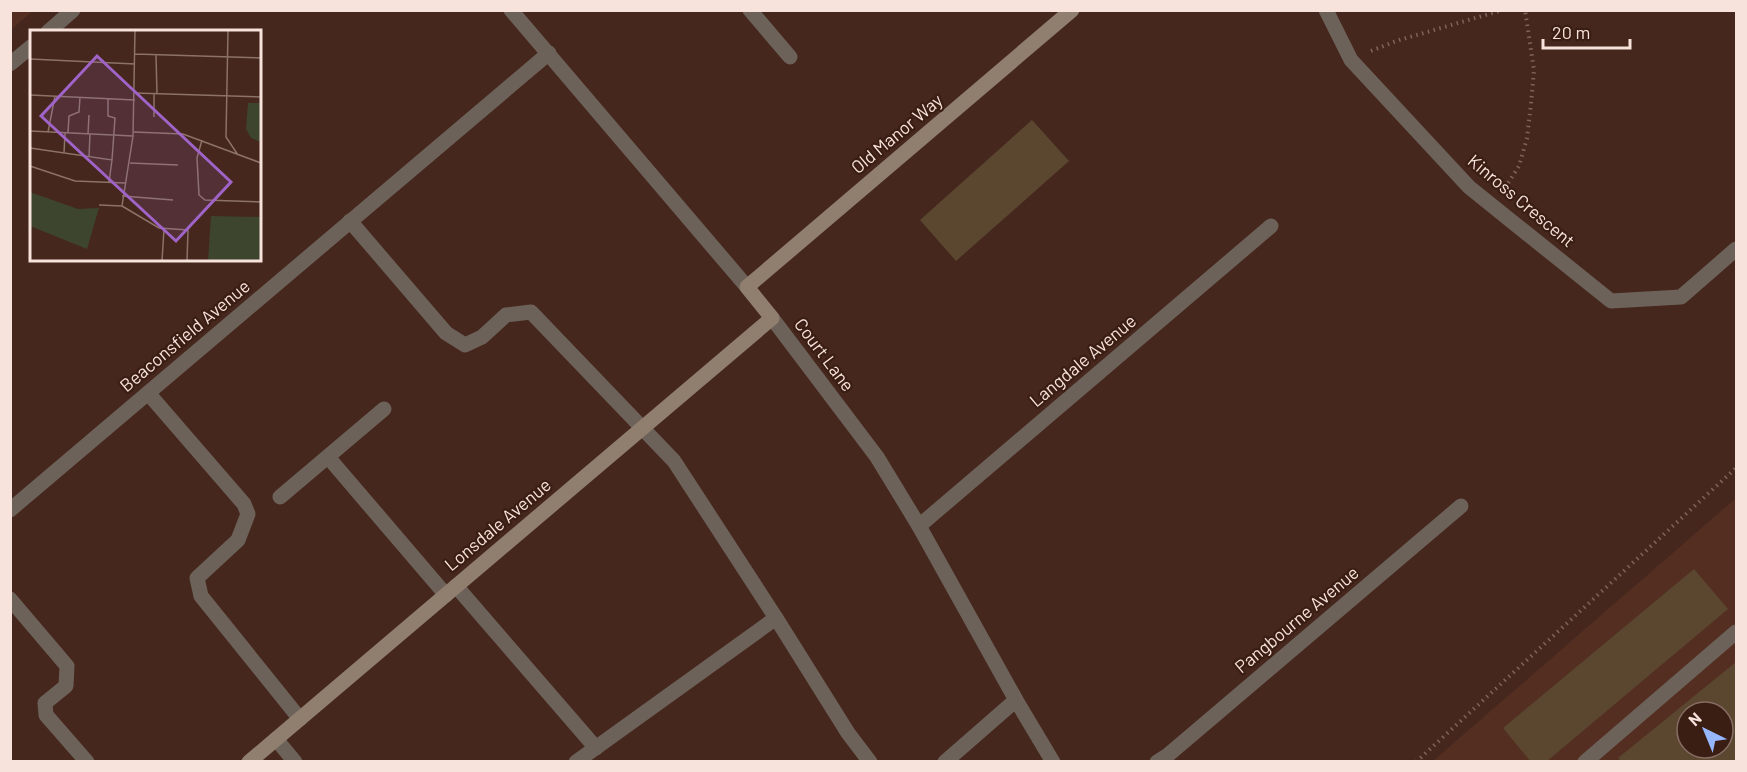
<svg xmlns="http://www.w3.org/2000/svg" width="1747" height="772" viewBox="0 0 1747 772" font-family="Barlow,sans-serif">
<rect width="100%" height="100%" fill="#45271d"/>
<g fill="#532e21" fill-rule="evenodd">
<path d="M11,10H33V11L11,30Z"/>
<path d="M1736,498V761H1433ZM1687,712H1723V748H1687Z"/>
</g>
<g fill="#5b4730" fill-rule="evenodd">
<path d="M1032,120L1069,161L956,261L920,220Z"/>
<path d="M1694,569L1728,609L1546,762H1531L1503,728Z"/>
<path d="M1736,662V762H1621L1618,758ZM1687,712H1723V748H1687Z"/>
</g>
<g fill="none" stroke-linecap="round" stroke-linejoin="round">
<g stroke="#7f645b" stroke-width="4" stroke-dasharray="1.5 4.5" stroke-linecap="butt">
<path d="M1371,51L1396,41L1503,10"/>
<path d="M1505,188L1519,166L1527,138L1531,104L1534,70L1525,10"/>
<path d="M1416,762L1736,468"/>
</g>
<g stroke="#6d6259" stroke-width="15">
<path d="M750,10L790,57"/>
<path d="M350,221L446,333L465,345L482,337L506,315L531,312L674,461L776,618L576,762"/>
<path d="M148,393L244,504L248,514L238,540L197,578L201,596L300,719"/>
<path d="M328,457L446,595"/>
<path d="M280,497L384,409"/>
<path d="M456,586L596,748"/>
<path d="M10,599L67,666L66,686L45,703L46,715L87,762"/>
<path d="M776,618L848,733L870,762"/>
<path d="M276,739L295,762"/>
<path d="M1585,762L1736,632"/>
</g>
<g stroke="#6d6259" stroke-width="15">
<path d="M511,10L747,287"/>
<path d="M1326,10L1351,60L1469,187L1611,301L1681,297L1736,249"/>
<path d="M48,32L73,10"/>
<path d="M10,64L32,46"/>
<path d="M772,318L877,457L919,526L1016,700L1053,762"/>
<path d="M10,510L549,53"/>
<path d="M919,526L1271,226"/>
<path d="M945,762L1016,700"/>
<path d="M1157,762L1168,755L1461,506"/>
</g>
<path stroke="#907e6f" stroke-width="15" d="M249,762L772,318L747,287L1072,10"/>
</g>
<g text-anchor="middle" stroke-width="4.5" stroke-linejoin="round" paint-order="stroke">
<g font-size="18" fill="#f7e3dc" stroke="#3a1d13">
<text transform="translate(897 134) rotate(-40)" y="6">Old Manor Way</text>
<text transform="translate(1521 201) rotate(40)" y="6">Kinross Crescent</text>
<text transform="translate(185 336) rotate(-40)" y="6">Beaconsfield Avenue</text>
<text transform="translate(824 355) rotate(53)" y="6">Court Lane</text>
<text transform="translate(1083 361) rotate(-40)" y="6">Langdale Avenue</text>
<text transform="translate(498 525) rotate(-40)" y="6">Lonsdale Avenue</text>
<text transform="translate(1297 620) rotate(-40)" y="6">Pangbourne Avenue</text>
</g>
</g>
<g transform="translate(30 30)">
<rect width="231" height="231" fill="#45271d"/>
<path d="M218,73H231V112L221,108L216,99ZM0,162L48,179L69,178L57,219L0,196ZM181,186L231,187V231H178Z" fill="#3e452f"/>
<path fill="none" stroke="#8c7269" stroke-width="1.5" d="M105,0L103,106L92,176L129,198L158,200L157,231M198,0L196,107L208,125M105,24L231,28M126,25L127,64M0,29L105,34M105,63L231,67M0,65L105,70M124,87V64M0,101L103,106M18,102L25,66M104,102L153,104L231,133M38,103L39,86L49,82L50,67M58,104L59,85M172,110L167,128L169,165L175,170L231,172M0,118L82,130L85,88L78,86V68M34,123L35,103M59,127L60,104M100,133L148,135M0,136L45,151L95,153M79,152L82,130M92,166L143,170M69,175L92,176M132,231L134,199"/>
<path fill="#a063c8" fill-opacity="0.15" stroke="#a063c8" stroke-width="3" d="M67,26L201,152L146,211L11,86Z"/>
<rect width="231" height="231" fill="none" stroke="#f7e3dc" stroke-width="3"/>
</g>
<rect width="1747" height="772" fill="none" stroke="#f7e3dc" stroke-width="24"/>
<g transform="translate(1705 730) rotate(317)"><circle r="28" fill="#3a1d13" stroke="#866c63" stroke-width="1.5"/>
<path d="M0-4.5L10 22L0 15L-10 22Z" fill="#96b6fd"/>
<text y="-9" font-size="16" font-weight="bold" text-anchor="middle" fill="#f7e3dc">N</text>
</g>
<path d="M1543 39v9h87v-9" fill="none" stroke="#f7e3dc" stroke-width="3"/>
<text x="1552" y="39" font-size="18" fill="#f7e3dc" stroke="#3a1d13" stroke-width="4.5" paint-order="stroke">20 m</text>
</svg>
